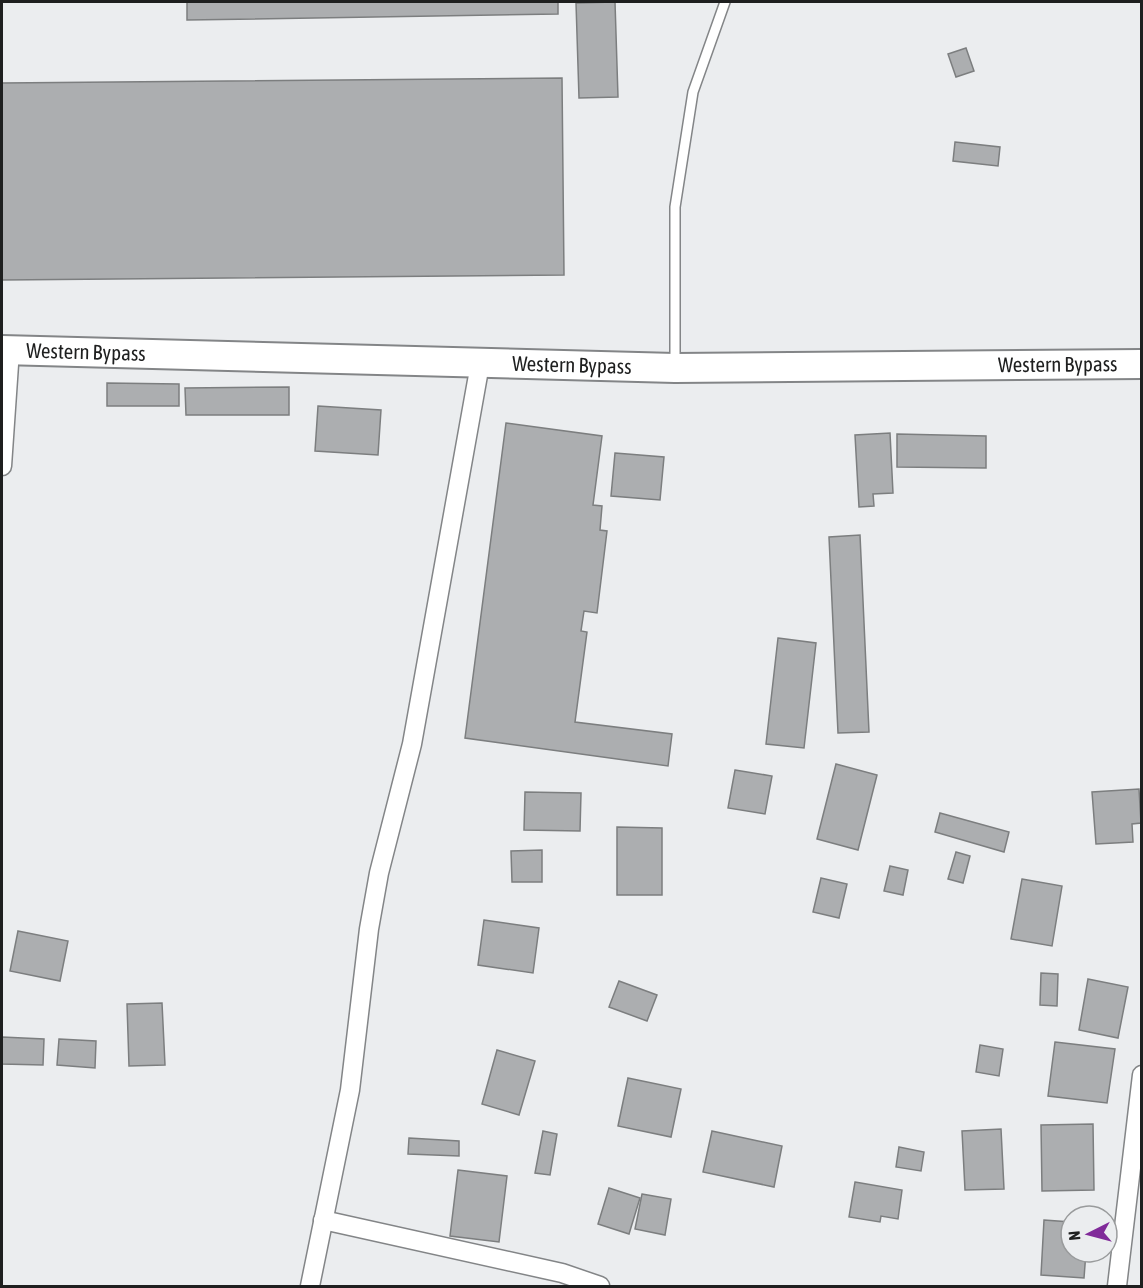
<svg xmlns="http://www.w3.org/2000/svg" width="1143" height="1288" viewBox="0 0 1143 1288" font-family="'Asap Condensed',sans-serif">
<rect width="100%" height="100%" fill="#ebedef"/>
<g fill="#acaeb0" stroke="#7c7e7f" stroke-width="1.5">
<path d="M187,2H558V14L187,20Z"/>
<path d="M615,2L618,97L579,98L576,3Z"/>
<path d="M966,48L974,71L956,77L948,54Z"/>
<path d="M562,78L564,275L2,280V83Z"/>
<path d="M955,142L1000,147L998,166L953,161Z"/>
<path d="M107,383L179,384V406H107Z"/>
<path d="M289,387V415H186L185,388Z"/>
<path d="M318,406L381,410L378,455L315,451Z"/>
<path d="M506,423L602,436L593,505L602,506L600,530L607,531L597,613L584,611L581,631L587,632L575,722L672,734L668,766L465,738Z"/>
<path d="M890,433L893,493L873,494L874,506L859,507L855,435Z"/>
<path d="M897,434L986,436V468L897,467Z"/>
<path d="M615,453L664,457L660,500L611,496Z"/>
<path d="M860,535L869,732L838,733L829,537Z"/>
<path d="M778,638L816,643L804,748L766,744Z"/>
<path d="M836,764L877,775L858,850L817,839Z"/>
<path d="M735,770L772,776L765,814L728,808Z"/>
<path d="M1139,789L1141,823L1132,824L1133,842L1096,844L1092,792Z"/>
<path d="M525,792L581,793L580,831L524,830Z"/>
<path d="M940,813L1009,832L1004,852L935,832Z"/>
<path d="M617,827L662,828V895H617Z"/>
<path d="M542,850V882H512L511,851Z"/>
<path d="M956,852L970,856L963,883L948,879Z"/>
<path d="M890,866L908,870L903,895L884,891Z"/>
<path d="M821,878L847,884L839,918L813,912Z"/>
<path d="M1022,879L1062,886L1052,946L1011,939Z"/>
<path d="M484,920L539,928L533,973L478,965Z"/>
<path d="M18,931L68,941L60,981L10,971Z"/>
<path d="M1041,973L1058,974L1057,1006L1040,1005Z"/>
<path d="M1088,979L1128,987L1118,1038L1079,1030Z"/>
<path d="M619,981L657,995L647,1021L609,1007Z"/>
<path d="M162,1003L165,1065L129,1066L127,1004Z"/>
<path d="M2,1037L44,1039L43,1065L2,1064Z"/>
<path d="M59,1039L96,1041L95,1068L57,1065Z"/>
<path d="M1055,1042L1115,1049L1107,1103L1048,1096Z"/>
<path d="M980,1045L1003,1049L999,1076L976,1072Z"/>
<path d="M497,1050L535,1061L519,1115L482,1104Z"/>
<path d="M628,1078L681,1089L671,1137L618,1126Z"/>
<path d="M1093,1124L1094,1190L1042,1191L1041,1125Z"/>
<path d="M1001,1129L1004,1189L965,1190L962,1131Z"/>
<path d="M543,1131L557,1134L550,1175L535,1173Z"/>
<path d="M712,1131L782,1146L774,1187L703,1172Z"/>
<path d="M409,1138L459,1141V1156L408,1154Z"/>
<path d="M899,1147L924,1152L921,1171L896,1167Z"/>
<path d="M458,1170L507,1176L499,1242L450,1236Z"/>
<path d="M855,1182L902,1190L898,1219L881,1216L880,1222L849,1217Z"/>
<path d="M609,1188L640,1198L629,1234L598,1224Z"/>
<path d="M642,1194L671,1199L665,1235L635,1229Z"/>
<path d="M1044,1220L1071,1222V1252H1086L1084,1278L1041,1275Z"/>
</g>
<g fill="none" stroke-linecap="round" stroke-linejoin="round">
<g stroke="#838587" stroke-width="12">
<path id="service" d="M675,365V207L693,92L725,2"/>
</g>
<g stroke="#838587" stroke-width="21">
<g id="minor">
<path d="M2,466L10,350"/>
<path d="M323,1220L562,1273L600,1286"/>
<path d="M310,1286L350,1090L369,929L379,873L412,744L480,364"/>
<path d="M1117,1286L1142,1075"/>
</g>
</g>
<g stroke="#838587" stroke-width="32">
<g id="primary">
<path id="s1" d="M2,350L675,368L1142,364"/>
</g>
</g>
<use href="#service" stroke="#fff" stroke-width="9"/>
<use href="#minor" stroke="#fff" stroke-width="18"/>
<use href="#primary" stroke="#fff" stroke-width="28"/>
</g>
<g text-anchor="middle" stroke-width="5" stroke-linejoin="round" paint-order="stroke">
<g font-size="21" fill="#1e1f1f" stroke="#ebedef">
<text dy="7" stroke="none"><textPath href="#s1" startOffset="84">Western Bypass</textPath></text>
<text dy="7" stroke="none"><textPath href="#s1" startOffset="1056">Western Bypass</textPath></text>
<text dy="7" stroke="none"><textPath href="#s1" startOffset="570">Western Bypass</textPath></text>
</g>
</g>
<rect width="1143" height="1288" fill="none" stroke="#1e1f1f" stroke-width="6"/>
<g transform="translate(1089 1234) rotate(264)"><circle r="28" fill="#ebedef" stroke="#999b9c" stroke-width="1.5"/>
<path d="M0-4.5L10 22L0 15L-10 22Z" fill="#802a99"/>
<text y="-9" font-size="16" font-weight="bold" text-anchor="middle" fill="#1e1f1f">N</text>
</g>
</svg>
